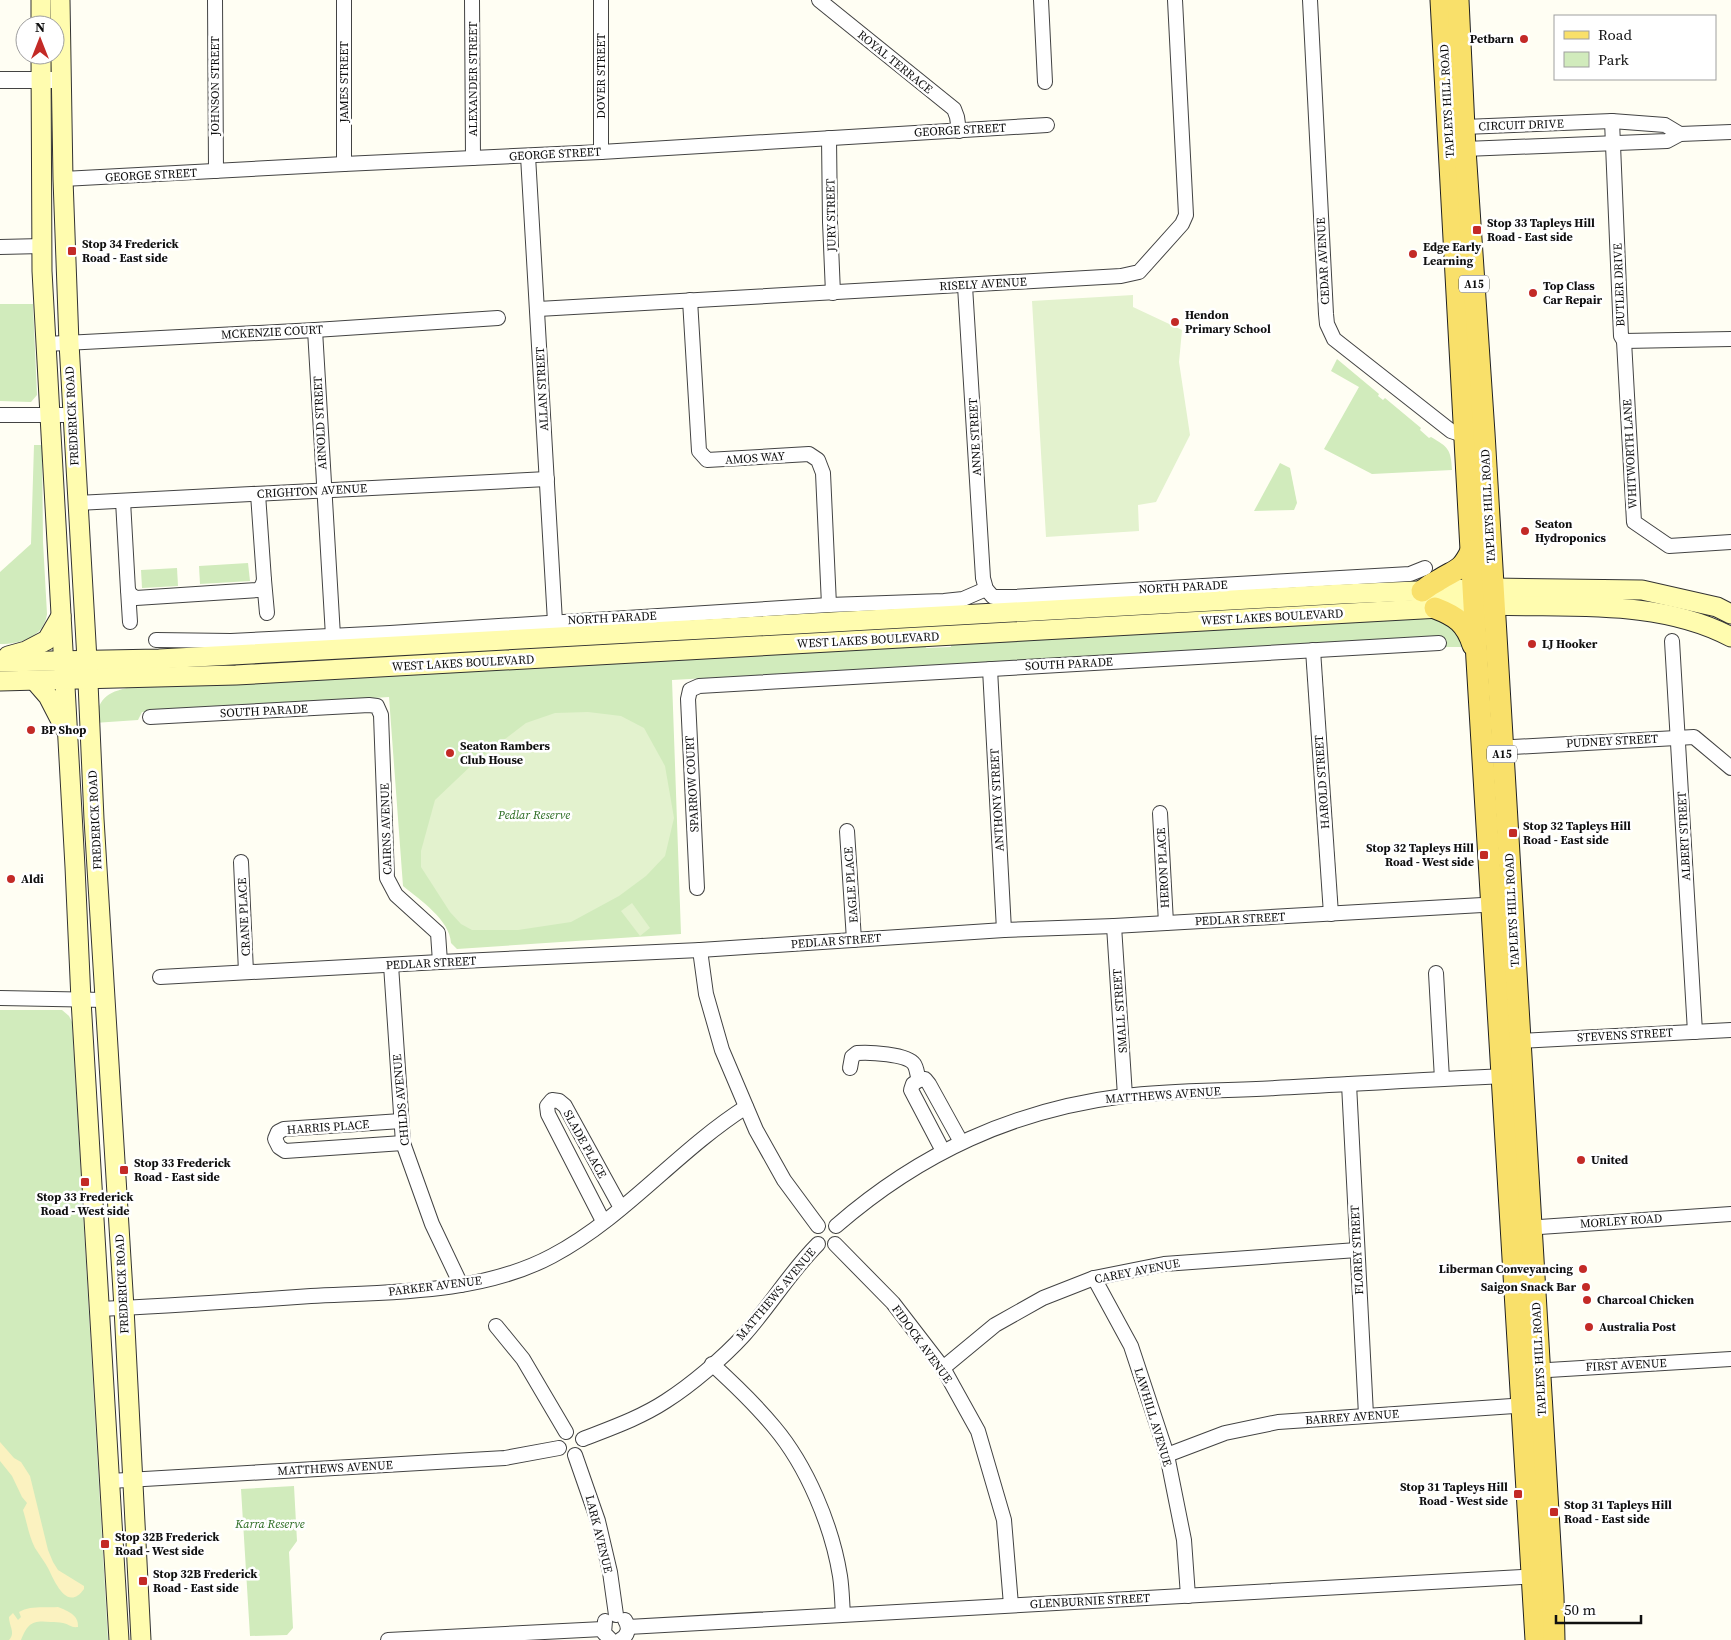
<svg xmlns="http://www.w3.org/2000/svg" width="1731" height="1640" viewBox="0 0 1731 1640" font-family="'Source Serif 4',serif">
<rect width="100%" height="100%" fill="#fffef3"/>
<g fill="#d1ebbc">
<path d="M0,304H33L37,395L31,402L0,401Z"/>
<path d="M1337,359L1379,394L1378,396L1383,400L1385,398L1421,428L1420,430L1429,438L1431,437C1448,447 1451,449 1452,470L1372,474L1324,449L1359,387L1331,371Z"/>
<path d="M34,445H42L43,542L47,614C44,637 21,644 0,644V572L31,544Z"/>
<path d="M1280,463L1290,468L1297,503L1294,510L1254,511Z"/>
<path d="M248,563L250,581L200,584L199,566Z"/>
<path d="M177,568L178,586L142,588L141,570Z"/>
<path d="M1422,615L1448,620L1464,647H1443L1442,636L672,680L681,934L457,949L451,943C450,920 420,900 403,886L389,697L149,712H142L138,720L94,723C100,695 108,692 135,686L925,643L926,648L951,647V642Z"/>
<path d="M0,1010H62L69,1016L72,1022L108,1640H0Z"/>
<path d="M294,1486L297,1541L289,1552L293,1628L287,1635L250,1636L241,1489Z"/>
</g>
<g fill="#fbf2c0">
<path d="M0,1442L14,1458L21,1462L30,1476L48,1550L53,1562L58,1570L84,1586V1589C67,1613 54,1580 48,1568C44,1561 39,1554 35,1548C29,1536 27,1523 23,1510L27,1503L22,1497L12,1476L0,1461Z"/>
<path d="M58,1607C68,1611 79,1615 78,1627C71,1628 69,1624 63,1623C59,1622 55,1622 51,1622C32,1620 28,1623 21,1640H9C16,1633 9,1626 9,1617L13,1613L18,1620L21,1617L19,1612C30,1605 46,1608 58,1607Z"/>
</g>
<g fill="#e3f2ce">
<path d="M1133,295V307L1182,330L1179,362L1190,435L1156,502L1138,505L1139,531L1046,537L1032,301Z"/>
<path d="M588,712L621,716L644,728L665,766L674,818L665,856L646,876L619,896L571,922L518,930H472L461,924L450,912L421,867V851L435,800L475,762L526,723L555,713Z"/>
<path d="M632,903L650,928L640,936L621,911Z"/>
</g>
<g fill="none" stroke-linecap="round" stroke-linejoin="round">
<g stroke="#434343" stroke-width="16">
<g id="minor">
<path d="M215,0L216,171"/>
<path d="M344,0V164"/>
<path d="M472,0L473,158"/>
<path d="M819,0L954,109L957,117L959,131"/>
<path d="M1041,0L1045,82"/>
<path d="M1310,0L1326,314L1327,324L1334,339L1451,431L1457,433L1472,434"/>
<path d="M1612,121L1621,336L1624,341L1731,339"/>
<path d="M1458,132L1464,127L1612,121L1665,125L1680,134"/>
<path d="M829,138L830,222L833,293"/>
<path d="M1458,144L1465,149L1667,141L1680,134L1731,132"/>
<path d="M601,152V0"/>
<path d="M528,156L555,622"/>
<path d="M63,179L344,164L601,152L1047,125"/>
<path d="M0,247L42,246"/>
<path d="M965,286L983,578L986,589L993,597H1012L1410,574L1425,568"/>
<path d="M690,300L699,451L707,460L809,454L818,460L823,473L829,605"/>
<path d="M538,309L1121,276L1139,272L1182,224L1186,215L1175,0"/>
<path d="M315,330L333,636"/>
<path d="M1624,341L1634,522L1669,546L1731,542"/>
<path d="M46,344L315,330L498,318"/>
<path d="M0,415H72"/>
<path d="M123,501L128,590L131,595L136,598L258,590L262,586L264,580L258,494"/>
<path d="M77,503L547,479"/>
<path d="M264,580L267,613"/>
<path d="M128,590L130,622"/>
<path d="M156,640L231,641L390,633L829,605L944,601L963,599L986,589"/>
<path d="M1672,641L1695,1032"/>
<path d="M1313,650L1331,914"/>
<path d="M990,669L1004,930"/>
<path d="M150,717L369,705L377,706L381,715L387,878L396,895L438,933L440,962"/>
<path d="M1496,748L1694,737L1731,768"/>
<path d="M1160,813L1166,923"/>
<path d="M847,831L854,940"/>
<path d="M241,862L246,972"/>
<path d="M697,888L688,699L690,690L699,686L1439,643"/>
<path d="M1114,926L1125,1096"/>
<path d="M700,950L706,994L722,1050L756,1130L784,1180L818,1226"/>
<path d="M391,965L403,1143L432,1224L461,1285"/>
<path d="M1436,973L1442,1079"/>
<path d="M160,977L440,962L700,950L1004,930L1114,926L1500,904"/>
<path d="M0,998L105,1000"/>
<path d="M1520,1041L1731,1030"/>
<path d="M850,1068L852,1057L857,1053C869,1052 907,1054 914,1064C917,1068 917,1075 919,1080"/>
<path d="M1349,1084L1366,1415"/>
<path d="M401,1121L284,1129L278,1132L275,1139L279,1147L285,1151L403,1143"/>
<path d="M943,1151L911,1090L913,1084L919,1080L925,1079L929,1084L961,1142"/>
<path d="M603,1221L548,1114L547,1106L552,1100L559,1101L565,1106L621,1208"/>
<path d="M836,1226C920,1153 1013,1110 1124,1096C1173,1090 1226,1091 1275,1088C1353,1084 1431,1079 1509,1076"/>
<path d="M1525,1228L1731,1214"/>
<path d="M835,1244L893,1303L943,1368L978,1431L1004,1520L1011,1605"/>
<path d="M1094,1278L1131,1346L1167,1455L1184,1540L1188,1596"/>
<path d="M100,1309C171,1306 241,1301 311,1296C389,1292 481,1294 552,1256C624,1218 677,1151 746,1107"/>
<path d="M496,1326L523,1359L566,1432"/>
<path d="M712,1364C734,1384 755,1404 774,1427C807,1466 832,1526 840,1576C842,1589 842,1602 843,1614"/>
<path d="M943,1368L995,1325L1043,1298L1094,1278L1164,1264L1357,1250"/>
<path d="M1532,1371L1731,1359"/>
<path d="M583,1439C611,1428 640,1418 666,1401C691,1385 723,1358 744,1335C770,1306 790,1272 818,1244"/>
<path d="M575,1455L598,1521L610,1572L616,1615"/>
<path d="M1167,1455L1225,1433L1278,1422L1528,1405"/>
<path d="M110,1481L505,1458L559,1448"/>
<path d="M605,1621L604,1633L611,1640"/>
<path d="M628,1627L1539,1576"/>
<path d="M388,1640L603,1629"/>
<path d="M620,1640C628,1636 630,1628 625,1620"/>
</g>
</g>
<g stroke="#434343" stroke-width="18">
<path id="tertiary" d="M0,80H61"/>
</g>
<g stroke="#323232" stroke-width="21">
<g id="secondary">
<path d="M60,0L63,179L69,343L87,660L94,819L124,1308L141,1640"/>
<path d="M41,25V0"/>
<path d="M41,55L42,271L75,867L81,1000L119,1640"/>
<path d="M8,656L26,651L47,640L61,616"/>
<path d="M0,662L159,659L1342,594L1493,588L1642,590L1717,607L1731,614"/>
<path d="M0,681L236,675L1494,605C1572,608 1659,599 1731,637"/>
<path d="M35,681L48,696L65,729"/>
</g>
</g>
<g stroke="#212121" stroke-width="23">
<g id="primary">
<path d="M1441,0L1477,660L1536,1640"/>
<path d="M1458,0L1465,149L1484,433L1553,1596L1554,1640"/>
<path d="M1422,591C1427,587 1433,583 1439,580C1456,569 1461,572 1471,551"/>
<path d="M1435,608C1456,616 1466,623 1473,645"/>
</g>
</g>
<use href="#minor" stroke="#fff" stroke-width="14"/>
<use href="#tertiary" stroke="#fff" stroke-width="16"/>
<use href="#secondary" stroke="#fffcaf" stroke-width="19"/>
<use href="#primary" stroke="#f9e06a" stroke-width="21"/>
</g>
<g fill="#c32a26" stroke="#fff" stroke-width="2">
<circle cx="1524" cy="39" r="5"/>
<rect x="1472" y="225" width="10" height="10" rx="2.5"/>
<rect x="67" y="246" width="10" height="10" rx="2.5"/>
<circle cx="1413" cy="254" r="5"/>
<circle cx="1533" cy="293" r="5"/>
<circle cx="1175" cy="322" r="5"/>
<circle cx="1525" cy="531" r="5"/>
<circle cx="1532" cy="644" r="5"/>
<circle cx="31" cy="730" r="5"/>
<circle cx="450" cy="753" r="5"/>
<rect x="1508" y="828" width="10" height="10" rx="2.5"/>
<rect x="1479" y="850" width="10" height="10" rx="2.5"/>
<circle cx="11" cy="879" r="5"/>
<circle cx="1581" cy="1160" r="5"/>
<rect x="119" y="1165" width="10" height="10" rx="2.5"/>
<rect x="80" y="1177" width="10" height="10" rx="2.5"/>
<circle cx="1583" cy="1269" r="5"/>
<circle cx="1586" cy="1287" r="5"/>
<circle cx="1587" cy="1300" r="5"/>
<circle cx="1589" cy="1327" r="5"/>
<rect x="1513" y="1489" width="10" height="10" rx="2.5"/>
<rect x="1549" y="1507" width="10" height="10" rx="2.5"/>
<rect x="100" y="1539" width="10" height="10" rx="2.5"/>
<rect x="138" y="1576" width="10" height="10" rx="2.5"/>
</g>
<g text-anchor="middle" stroke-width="5" stroke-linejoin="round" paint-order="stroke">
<g fill="#fff" stroke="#585858" stroke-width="1">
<rect x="1459" y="275.5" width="30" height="17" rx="4"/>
<rect x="1487" y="745.5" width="30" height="17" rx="4"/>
</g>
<g font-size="11" font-weight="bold" fill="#101010">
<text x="1474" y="288">A15</text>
<text x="1502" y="758">A15</text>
</g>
<g font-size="12" font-weight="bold" fill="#101010" stroke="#fff" text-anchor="start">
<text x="1514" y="43" text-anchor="end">Petbarn</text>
<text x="1487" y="227">Stop 33 Tapleys Hill<tspan x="1487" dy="14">Road - East side</tspan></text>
<text x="82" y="248">Stop 34 Frederick<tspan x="82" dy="14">Road - East side</tspan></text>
<text x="1423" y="251">Edge Early<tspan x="1423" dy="14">Learning</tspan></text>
<text x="1543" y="290">Top Class<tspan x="1543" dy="14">Car Repair</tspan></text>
<text x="1185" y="319">Hendon<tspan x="1185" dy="14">Primary School</tspan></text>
<text x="1535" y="528">Seaton<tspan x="1535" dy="14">Hydroponics</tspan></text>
<text x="1542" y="648">LJ Hooker</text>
<text x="41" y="734">BP Shop</text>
<text x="460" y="750">Seaton Rambers<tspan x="460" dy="14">Club House</tspan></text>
<text x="1523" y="830">Stop 32 Tapleys Hill<tspan x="1523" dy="14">Road - East side</tspan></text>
<text x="1474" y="852" text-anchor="end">Stop 32 Tapleys Hill<tspan x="1474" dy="14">Road - West side</tspan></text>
<text x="21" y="883">Aldi</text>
<text x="1591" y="1164">United</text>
<text x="134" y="1167">Stop 33 Frederick<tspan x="134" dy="14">Road - East side</tspan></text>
<text x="85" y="1201" text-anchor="middle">Stop 33 Frederick<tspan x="85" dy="14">Road - West side</tspan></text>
<text x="1573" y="1273" text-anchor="end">Liberman Conveyancing</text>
<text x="1576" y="1291" text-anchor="end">Saigon Snack Bar</text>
<text x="1597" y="1304">Charcoal Chicken</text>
<text x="1599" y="1331">Australia Post</text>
<text x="1508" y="1491" text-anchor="end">Stop 31 Tapleys Hill<tspan x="1508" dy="14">Road - West side</tspan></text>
<text x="1564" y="1509">Stop 31 Tapleys Hill<tspan x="1564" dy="14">Road - East side</tspan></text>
<text x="115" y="1541">Stop 32B Frederick<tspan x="115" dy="14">Road - West side</tspan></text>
<text x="153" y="1578">Stop 32B Frederick<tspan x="153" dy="14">Road - East side</tspan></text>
</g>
<g font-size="12" fill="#101010" stroke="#fff">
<text transform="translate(895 62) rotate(39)" y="4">ROYAL TERRACE</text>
<text transform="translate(601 76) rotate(-90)" y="4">DOVER STREET</text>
<text transform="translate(473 79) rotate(-90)" y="4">ALEXANDER STREET</text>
<text transform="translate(344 82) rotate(-90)" y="4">JAMES STREET</text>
<text transform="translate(215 86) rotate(-90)" y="4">JOHNSON STREET</text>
<text transform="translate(1447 101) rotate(-93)" y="4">TAPLEYS HILL ROAD</text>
<text transform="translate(1521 125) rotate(-2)" y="4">CIRCUIT DRIVE</text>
<text transform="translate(960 130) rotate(-3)" y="4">GEORGE STREET</text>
<text transform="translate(555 154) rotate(-3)" y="4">GEORGE STREET</text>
<text transform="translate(151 175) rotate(-3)" y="4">GEORGE STREET</text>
<text transform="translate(831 215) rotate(-91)" y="4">JURY STREET</text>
<text transform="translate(1323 261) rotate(-93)" y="4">CEDAR AVENUE</text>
<text transform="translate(983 284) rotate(-3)" y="4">RISELY AVENUE</text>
<text transform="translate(1619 285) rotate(-92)" y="4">BUTLER DRIVE</text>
<text transform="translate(272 332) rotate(-3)" y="4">MCKENZIE COURT</text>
<text transform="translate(542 389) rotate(-93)" y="4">ALLAN STREET</text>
<text transform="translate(72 416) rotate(-93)" y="4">FREDERICK ROAD</text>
<text transform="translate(320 423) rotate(-93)" y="4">ARNOLD STREET</text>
<text transform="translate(975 437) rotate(-93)" y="4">ANNE STREET</text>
<text transform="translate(1630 454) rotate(-93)" y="4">WHITWORTH LANE</text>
<text transform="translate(755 458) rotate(-4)" y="4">AMOS WAY</text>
<text transform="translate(312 491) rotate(-3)" y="4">CRIGHTON AVENUE</text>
<text transform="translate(1488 506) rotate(-93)" y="4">TAPLEYS HILL ROAD</text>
<text transform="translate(1183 587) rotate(-3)" y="4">NORTH PARADE</text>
<text transform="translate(1272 617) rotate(-3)" y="4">WEST LAKES BOULEVARD</text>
<text transform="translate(612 618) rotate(-3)" y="4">NORTH PARADE</text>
<text transform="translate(868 640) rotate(-3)" y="4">WEST LAKES BOULEVARD</text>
<text transform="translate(463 663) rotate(-3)" y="4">WEST LAKES BOULEVARD</text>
<text transform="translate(1069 664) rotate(-3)" y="4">SOUTH PARADE</text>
<text transform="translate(264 711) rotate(-3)" y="4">SOUTH PARADE</text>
<text transform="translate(1612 741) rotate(-3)" y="4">PUDNEY STREET</text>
<text transform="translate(1322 782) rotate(-94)" y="4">HAROLD STREET</text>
<text transform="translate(692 784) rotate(-93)" y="4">SPARROW COURT</text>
<text transform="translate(997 800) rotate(-93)" y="4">ANTHONY STREET</text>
<text transform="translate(95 820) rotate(-93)" y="4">FREDERICK ROAD</text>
<text transform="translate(386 829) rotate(-92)" y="4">CAIRNS AVENUE</text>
<text transform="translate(1684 836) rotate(-93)" y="4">ALBERT STREET</text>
<text transform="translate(1163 868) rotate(-93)" y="4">HERON PLACE</text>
<text transform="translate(851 885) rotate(-94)" y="4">EAGLE PLACE</text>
<text transform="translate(1512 910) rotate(-93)" y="4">TAPLEYS HILL ROAD</text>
<text transform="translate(244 917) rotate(-93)" y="4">CRANE PLACE</text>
<text transform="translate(1240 919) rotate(-3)" y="4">PEDLAR STREET</text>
<text transform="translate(836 941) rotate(-4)" y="4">PEDLAR STREET</text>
<text transform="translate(431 963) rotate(-3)" y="4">PEDLAR STREET</text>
<text transform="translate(1120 1011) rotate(-94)" y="4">SMALL STREET</text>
<text transform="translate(1625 1035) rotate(-3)" y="4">STEVENS STREET</text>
<text transform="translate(1163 1095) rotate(-4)" y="4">MATTHEWS AVENUE</text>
<text transform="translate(401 1100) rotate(-95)" y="4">CHILDS AVENUE</text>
<text transform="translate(328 1127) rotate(-4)" y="4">HARRIS PLACE</text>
<text transform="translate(585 1144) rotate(61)" y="4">SLADE PLACE</text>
<text transform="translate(1621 1221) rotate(-4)" y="4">MORLEY ROAD</text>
<text transform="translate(1357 1250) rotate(-93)" y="4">FLOREY STREET</text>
<text transform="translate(1137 1271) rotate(-11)" y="4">CAREY AVENUE</text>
<text transform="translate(122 1284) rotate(-93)" y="4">FREDERICK ROAD</text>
<text transform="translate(435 1286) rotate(-7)" y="4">PARKER AVENUE</text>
<text transform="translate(776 1294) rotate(-50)" y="4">MATTHEWS AVENUE</text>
<text transform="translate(922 1344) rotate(54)" y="4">FIDOCK AVENUE</text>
<text transform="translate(1539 1359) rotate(-93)" y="4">TAPLEYS HILL ROAD</text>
<text transform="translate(1626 1365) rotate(-3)" y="4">FIRST AVENUE</text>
<text transform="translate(1153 1417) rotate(73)" y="4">LAWHILL AVENUE</text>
<text transform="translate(1352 1417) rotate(-4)" y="4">BARREY AVENUE</text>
<text transform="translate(335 1468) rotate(-3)" y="4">MATTHEWS AVENUE</text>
<text transform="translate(599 1534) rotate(76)" y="4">LARK AVENUE</text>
<text transform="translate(1090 1601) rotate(-3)" y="4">GLENBURNIE STREET</text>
</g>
<g font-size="12" font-style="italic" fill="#296a1f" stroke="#fff">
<text x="534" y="819">Pedlar Reserve</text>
<text x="270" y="1528">Karra Reserve</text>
</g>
</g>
<rect x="1554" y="15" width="162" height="65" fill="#ffffff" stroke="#9f9f9f"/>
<rect x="1564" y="31" width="25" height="8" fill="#f9e06a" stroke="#9f9f9f"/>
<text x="1598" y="40" font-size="15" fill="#101010">Road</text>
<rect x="1564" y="52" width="25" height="15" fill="#d1ebbc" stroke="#9f9f9f"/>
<text x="1598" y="65" font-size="15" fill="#101010">Park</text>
<g transform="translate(40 40)"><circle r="24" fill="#ffffff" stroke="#9f9f9f"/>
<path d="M0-4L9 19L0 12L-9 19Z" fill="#c32a26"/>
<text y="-8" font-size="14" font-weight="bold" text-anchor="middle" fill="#101010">N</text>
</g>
<path d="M1556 1615v8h85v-8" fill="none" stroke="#101010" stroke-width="2.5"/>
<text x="1564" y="1615" font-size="15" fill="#101010" stroke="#ffffff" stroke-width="4" paint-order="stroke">50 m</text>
</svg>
